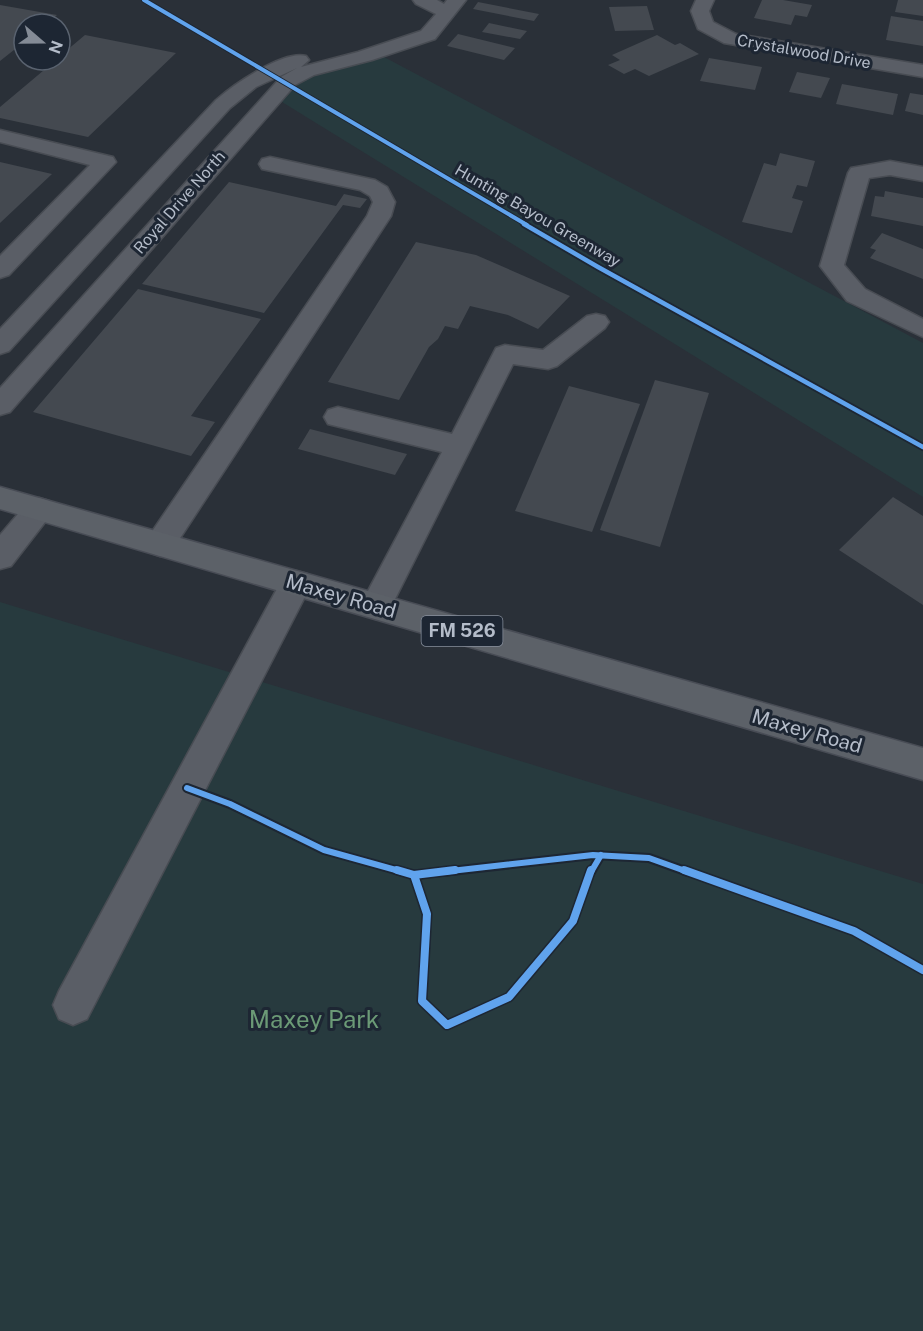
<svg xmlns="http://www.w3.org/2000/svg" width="923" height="1331" viewBox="0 0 923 1331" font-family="'Public Sans',sans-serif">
<rect width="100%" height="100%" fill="#2a3038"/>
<g fill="#273a3e">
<path d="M384,57L923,343V497L282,102L299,82L331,68Z"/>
<path d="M0,602L923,884V1331H0Z"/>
</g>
<g fill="#444950">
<path d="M762,0H783L812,5L807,17L795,15L791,25L754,18Z"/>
<path d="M898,0H923V16L895,12Z"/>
<path d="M478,2L539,14L534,21L473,9Z"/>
<path d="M0,5L57,15L46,24H24V42L0,61Z"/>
<path d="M647,6L654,30L615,31L609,7Z"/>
<path d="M891,16L923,21V46L886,40Z"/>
<path d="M489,23L527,31L520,39L482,32Z"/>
<path d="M458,34L515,48L504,60L447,46Z"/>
<path d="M85,35L176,53L88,137L0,118V107L56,60H60V56Z"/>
<path d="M657,35L675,45L680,43L699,54L649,76L635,69L624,74L608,65L620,60L612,55Z"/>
<path d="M709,58L762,67L755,90L700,81Z"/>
<path d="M797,72L830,78L821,98L789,92Z"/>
<path d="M842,84L898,94L893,115L836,104Z"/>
<path d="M910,93L923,95V115L905,111Z"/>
<path d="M780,153L815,161L807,187L797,185L792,198L803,201L792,233L742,222L764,163L776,166Z"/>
<path d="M0,162L52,174L0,223Z"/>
<path d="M229,182L336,206L344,194L367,199L360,208L343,205L264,313L142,284Z"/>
<path d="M885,191L923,198V226L871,216L875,196L884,197Z"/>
<path d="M882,233L923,249V279L870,258L876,250L870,248Z"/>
<path d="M416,242L476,255L570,296L538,329L508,315L470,306L458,329L445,326L438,339L429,347L399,400L328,382Z"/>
<path d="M138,289L261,319L191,416L215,422L191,456L33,412Z"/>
<path d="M655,380L709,393L660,547L600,530Z"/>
<path d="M569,386L640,404L592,532L515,511Z"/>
<path d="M310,429L407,454L395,475L298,449Z"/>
<path d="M893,497L923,516V605L839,550Z"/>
</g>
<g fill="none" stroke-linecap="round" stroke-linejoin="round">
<g stroke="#484c53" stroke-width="3">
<g id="minor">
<path d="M413,0H437L444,4L447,0H466L435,39L372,60L314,75L295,85L10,412L0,415V388L281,77L297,68L256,87L230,108L9,351L0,354V329L216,100C233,85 283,50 306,56L309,60L301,67L358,52L421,31L436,14L416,4Z"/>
<path d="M696,0H714L709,11L713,22L736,34L923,65V77L724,43L698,29L691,11Z"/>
<path d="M0,130L113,157L116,162L9,275L0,278V256L90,165L0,142Z"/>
<path d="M270,157L375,180L387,187L395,202L391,216L171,552L160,556L149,552L145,544L149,536L367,216L373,202L370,196L360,190L262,169L259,164L262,159Z"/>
<path d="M890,161L923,167V181L890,175L869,178L844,265L865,289L923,319V337L847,301L820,266L848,173L851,168Z"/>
<path d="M596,314L605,316L609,322L605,328L557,366L548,369L513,364L387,615L376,619L365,615L360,606L442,452L328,424L324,417L328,410L338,407L452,434L496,348L505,345L543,350L587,316Z"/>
<path d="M39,498L49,501L54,509L49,517L11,566L0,569V535L29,501Z"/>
<path d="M296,571L307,574L312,583L87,1019L73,1025L59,1019L53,1005L59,991L285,574Z"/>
</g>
</g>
<g stroke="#484c55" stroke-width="3">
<path id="major" d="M0,487L923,748V780L0,509Z"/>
</g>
<use href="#minor" fill="#5a5e66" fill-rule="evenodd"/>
<use href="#major" fill="#5c6168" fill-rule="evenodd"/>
<g stroke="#1d2633" stroke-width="6">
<path id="cycleway-far3" d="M144,0L527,225"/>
</g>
<g stroke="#1d2633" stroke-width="8">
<path id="cycleway-far2" d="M524,224L598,267L923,447"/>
</g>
<g stroke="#1d2633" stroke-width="10">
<g id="cycleway-far1">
<path d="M187,788L230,804L324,850L403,872"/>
<path d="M442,872L593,855L649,858L688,872"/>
<path d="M591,872L601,855"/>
</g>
</g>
<g stroke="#1d2633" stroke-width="11">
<g id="cycleway">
<path d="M397,870L414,875L455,870"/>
<path d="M684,870L854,931L923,970"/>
<path d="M414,875L427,914L422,1001L447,1025L509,997L573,921L591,870"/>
</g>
</g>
<use href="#cycleway-far3" stroke="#60a3ed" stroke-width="4"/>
<use href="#cycleway-far2" stroke="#60a3ed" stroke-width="4.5"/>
<use href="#cycleway-far1" stroke="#60a3ed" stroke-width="6"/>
<use href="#cycleway" stroke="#60a3ed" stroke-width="8"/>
</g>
<g text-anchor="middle" stroke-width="6" stroke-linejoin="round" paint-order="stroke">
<g font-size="16" fill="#b4bcc9" stroke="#1d2633">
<text transform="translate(804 51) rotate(10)" y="6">Crystalwood Drive</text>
<text transform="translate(179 202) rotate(-49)" y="6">Royal Drive North</text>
<text transform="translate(538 215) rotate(30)" y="6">Hunting Bayou Greenway</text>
</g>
<rect fill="#1d2633" stroke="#878f9c" stroke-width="1.5" x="421.5" y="616" width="81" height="30" rx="4.5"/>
<g font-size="18" font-weight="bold" fill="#b4bcc9">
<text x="462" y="637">FM 526</text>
</g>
<g font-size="20" fill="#b4bcc9" stroke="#1d2633">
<text transform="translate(341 596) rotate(16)" y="7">Maxey Road</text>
<text transform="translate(807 731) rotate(16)" y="7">Maxey Road</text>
</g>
<g font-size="24" fill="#6b9a76" stroke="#1d2633">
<text x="314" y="1028">Maxey Park</text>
</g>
</g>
<g transform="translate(42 42) rotate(110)"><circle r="28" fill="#1d2633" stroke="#59626f" stroke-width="1.5"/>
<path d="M0-4.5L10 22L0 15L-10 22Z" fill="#848b96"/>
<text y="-9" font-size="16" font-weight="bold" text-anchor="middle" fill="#b4bcc9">N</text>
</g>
</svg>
